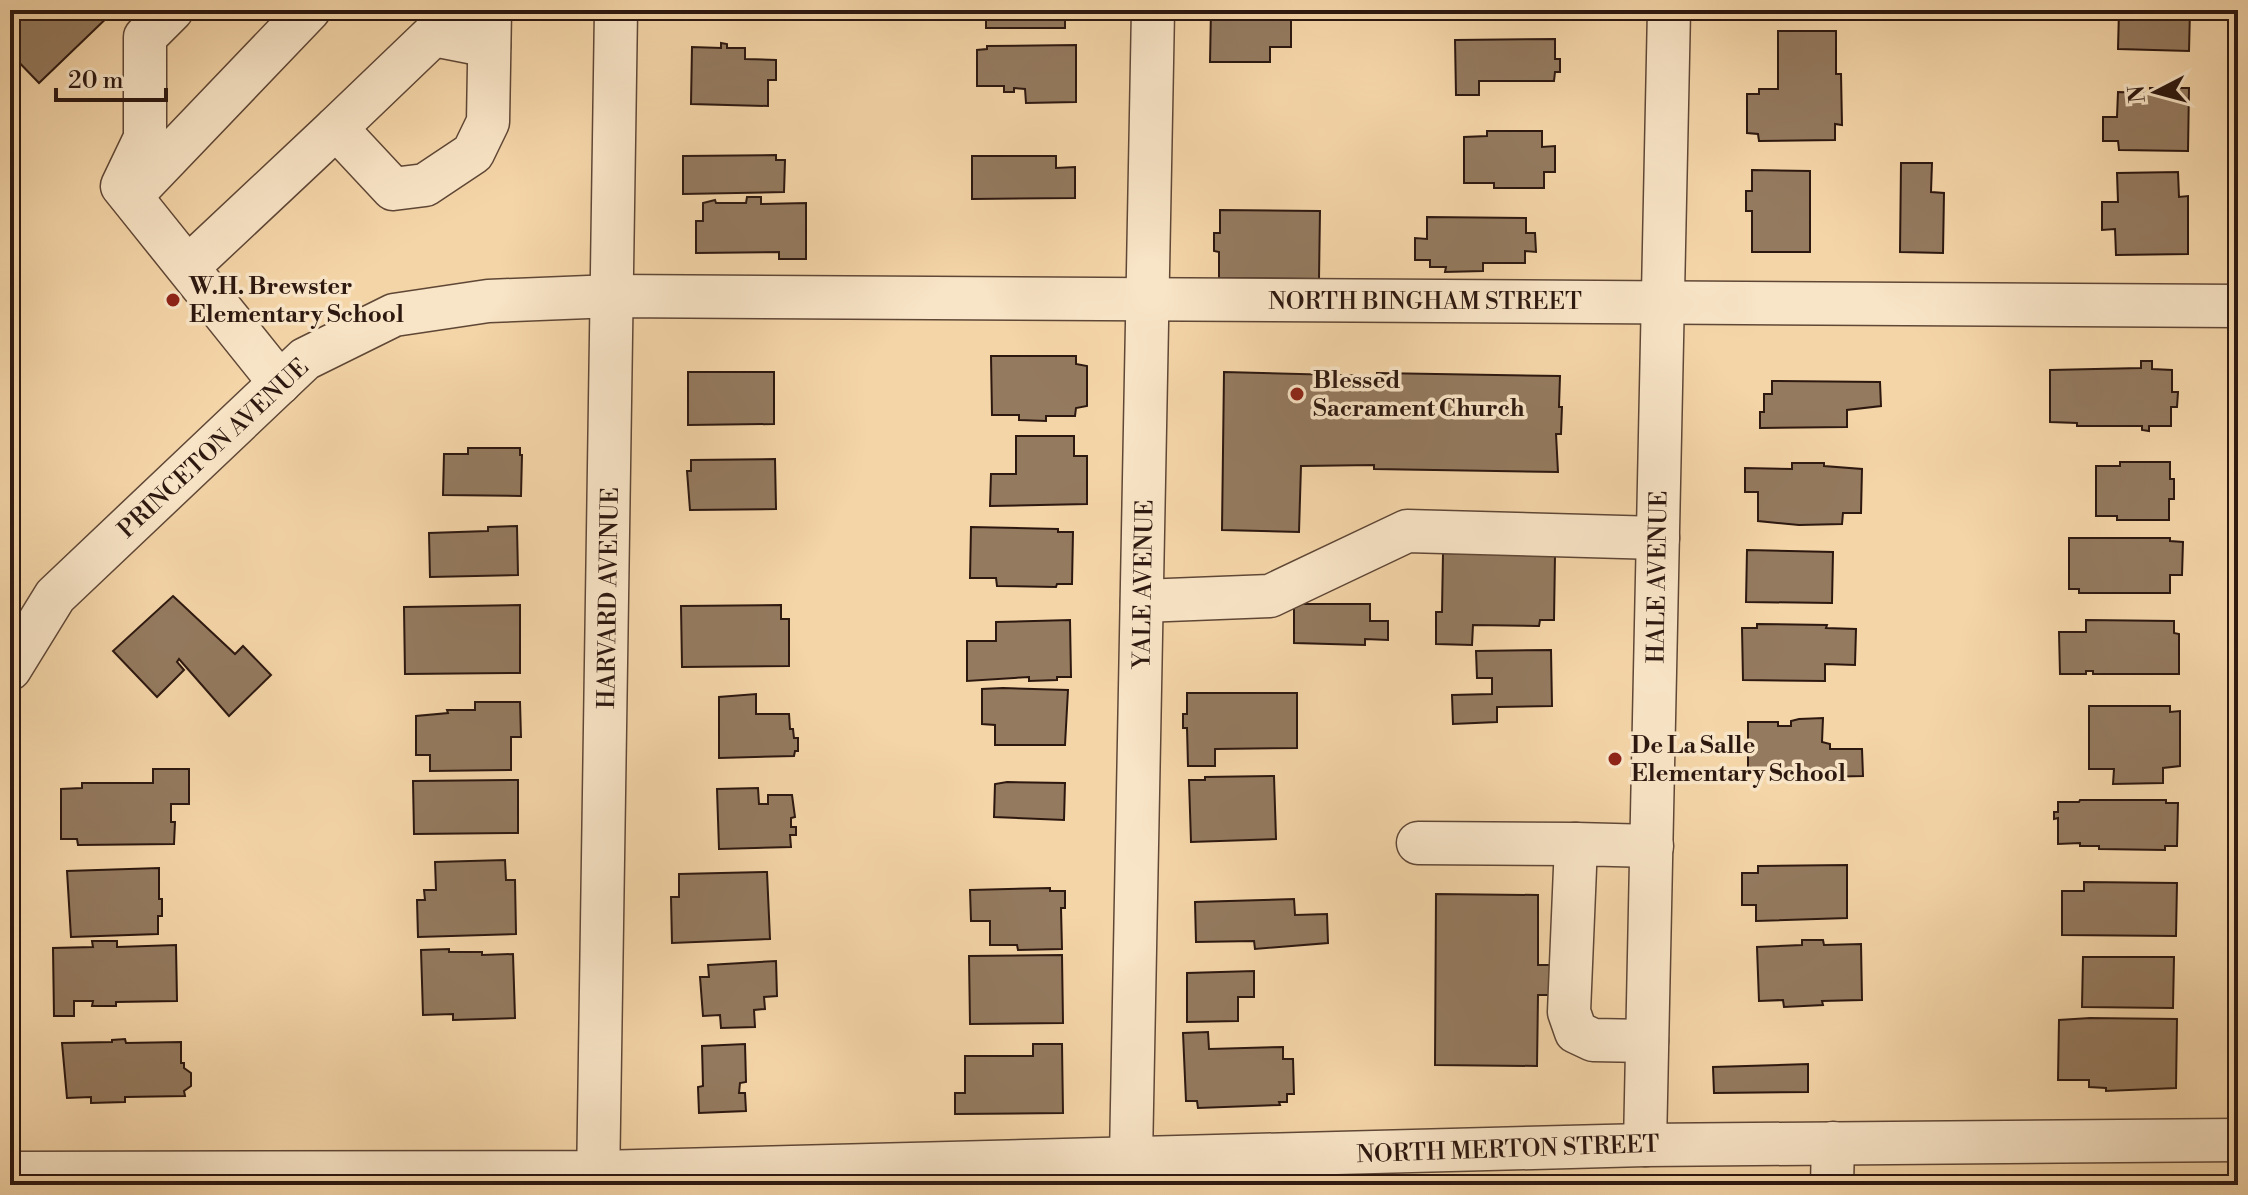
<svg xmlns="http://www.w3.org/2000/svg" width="2248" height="1195" viewBox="0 0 2248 1195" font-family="'Libre Bodoni',serif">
<rect width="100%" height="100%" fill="#f4d5a8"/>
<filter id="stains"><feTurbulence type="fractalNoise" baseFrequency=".0025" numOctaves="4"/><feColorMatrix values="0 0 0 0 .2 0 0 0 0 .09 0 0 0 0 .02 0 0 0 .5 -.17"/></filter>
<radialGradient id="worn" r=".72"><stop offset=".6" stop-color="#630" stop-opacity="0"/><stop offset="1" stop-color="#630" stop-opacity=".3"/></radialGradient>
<g fill="#947a5f" stroke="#2d1810" stroke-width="2">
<path d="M10,10H115L39,83L10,53Z"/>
<rect x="704" y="10" width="67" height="3"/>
<path d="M986,10H1077V13L1065,15V28H986Z"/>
<path d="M1211,10H1291V47H1270V62H1210Z"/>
<path d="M2119,10H2190L2189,51L2118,49Z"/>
<path d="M1778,31H1836V74H1841L1842,125L1835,124V140L1759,141L1758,134L1747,133V94H1759V89H1778Z"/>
<path d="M1555,39V59H1560V72H1555L1554,81H1479V95H1456L1455,40Z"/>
<path d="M721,43L727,44V48H745V59L776,60V80H768V106L691,104L692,47L721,48Z"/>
<path d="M1076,45V102L1026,103L1025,89L1014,88V92H1004V86H977V50L987,49V46Z"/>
<path d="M2150,88H2189L2188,151L2119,150L2118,141H2103V117H2117L2118,92L2150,93Z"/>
<path d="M1487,131H1542V147L1555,146V172H1544V188H1494V183H1464V137L1487,136Z"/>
<path d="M776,155V160H785L784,192L683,194V156Z"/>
<path d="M972,156H1056V168L1075,167V198L972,199Z"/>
<path d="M1901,163H1932L1931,192L1944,193L1943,253L1900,252Z"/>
<path d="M1752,170L1810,171V252H1752V211H1746V191H1752Z"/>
<path d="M2178,172L2179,197L2188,196V254L2116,255L2115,229L2102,230V202H2118L2117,173Z"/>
<path d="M747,197H761V204L806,203V259H779V252L696,253V221H703V203L715,200L716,203H746Z"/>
<path d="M1220,210L1320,211L1319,279L1219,278V252L1214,251V233H1220Z"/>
<path d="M1427,217L1526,218V233H1535L1536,252L1525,251V263H1483V271L1445,272L1446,267H1430V260H1415V238L1427,239Z"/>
<path d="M991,356H1076V364L1087,366V406L1076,408L1075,416H1046V421L1019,420V415H992Z"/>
<path d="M2141,361H2152V369L2172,370V392H2178L2177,407H2171V426H2149V431L2142,430V426H2077V423L2050,422V370L2141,368Z"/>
<path d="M688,372H774V424L688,425Z"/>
<path d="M1224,372L1377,376V373L1560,376L1559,407H1562L1561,434H1556L1558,472L1374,469V465L1301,466L1299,532L1222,530Z"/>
<path d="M1772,381L1880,382L1881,406L1847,410V427L1760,428V412H1764V394H1772Z"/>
<path d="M1016,436H1074V456H1087V504L990,506L991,474H1016Z"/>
<path d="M468,448H520V455H522L521,496L443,495L444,454H468Z"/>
<path d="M775,459L776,509L690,510L687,471H691V460Z"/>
<path d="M2120,462H2170V479H2174V499H2169V520H2117V516H2096V466H2120Z"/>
<path d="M1792,463H1824V466L1862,469L1861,513H1843L1842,524L1799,525L1758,521V492H1745V468L1792,469Z"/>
<path d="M517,526L518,575L430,577L429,533L488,531V527Z"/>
<path d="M971,527L1058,529V532H1073L1072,584H1057L1056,587L997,586L996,578H970Z"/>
<path d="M2069,538H2170V541L2183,542L2182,575H2170V593H2079V589H2069Z"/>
<path d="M1747,550L1833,552L1832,603L1746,602Z"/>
<path d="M1443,553L1555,554L1554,620H1540L1539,626L1473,625L1472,645L1436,644V612H1442Z"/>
<path d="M173,596L235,654L243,646L271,675L229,716L179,659L177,662L184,670L157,697L113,651Z"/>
<path d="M1294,604H1370V621H1388V640L1365,639V645L1294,643Z"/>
<path d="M520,605V673L405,674L404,607Z"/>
<path d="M781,605V619H789V666L682,667L681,606Z"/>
<path d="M1070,620L1071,677H1057V680L1029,681V677L967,681V641H996V622Z"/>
<path d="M2086,620L2174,621V633L2179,634V674H2093V671H2086V674H2060L2059,632H2086Z"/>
<path d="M1757,624L1827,625L1826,628L1856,629L1855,665L1825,664V681L1743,680L1742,628H1757Z"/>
<path d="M1551,650L1552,706L1497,707V722L1453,724L1452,695L1492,694V678H1477L1476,651Z"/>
<path d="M1003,688L1068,690L1065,745H995V725L982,724V689Z"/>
<path d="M1187,693H1297V748L1215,749V766H1188L1187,728H1183V714H1187Z"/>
<path d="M756,694V714H789L790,729H793L794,738H798V751H795L794,756L719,758V697Z"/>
<path d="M475,702H520L521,737H511V770L430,771V755H416V716L448,713L447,710H475Z"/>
<path d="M2089,706H2170V712L2180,711V766L2163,768V783L2113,784L2114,769H2089Z"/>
<path d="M1823,718L1822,742L1830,744V749H1862L1863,776L1820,777V774H1802V778L1774,779V773H1748V722H1778V726H1791V721L1799,719Z"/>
<path d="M153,769H189V804H171V822H175L174,844L78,845L77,839H61V789L82,788V783H153Z"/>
<path d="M1274,776L1276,839L1191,842L1189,780H1205V777Z"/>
<path d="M518,780V833L414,834L413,781Z"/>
<path d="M1007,782L1065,783L1064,820L994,817L995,784Z"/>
<path d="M758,788L759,804H768V795H792L795,817L791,818V827H796V835H790L791,847L719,849L717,789Z"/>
<path d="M2080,800H2166V803H2178L2177,846H2165V850L2099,849V846H2080V843L2058,844V818L2054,819V812H2058V802H2079Z"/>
<path d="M505,860L506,880H515L516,934L418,937L417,900H425L424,890H436L435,862Z"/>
<path d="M1847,865V918L1756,921V905H1742V873H1758V866Z"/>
<path d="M159,868V899H162V916H158V934L71,937L67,871Z"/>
<path d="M767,872L770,939L672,943L671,897H679V874Z"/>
<path d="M2084,882L2177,883L2176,936L2062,935V891H2084Z"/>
<path d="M1050,888V891H1065V908H1061L1062,949L1018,950L1017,945H990V921H971L970,890Z"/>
<path d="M1436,894L1538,895V965H1551V995H1538L1537,1066L1435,1065Z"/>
<path d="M1294,899L1295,915L1327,914L1328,943L1255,949L1254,941L1196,942L1195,902Z"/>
<path d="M1802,940H1823L1824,945L1861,944L1862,1000L1822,1001L1823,1005L1784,1007L1783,1000L1759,1001L1757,947L1802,945Z"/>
<path d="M92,941H117V947L176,945L177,1001L116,1002V1006H92L93,1001H74V1016H54L53,948L93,947Z"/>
<path d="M449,949V952H482V955L513,954L515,1018L453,1020V1014L423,1015L421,950Z"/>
<path d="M1062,955L1063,1023L970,1024L969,956Z"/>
<path d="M2083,957H2174L2173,1008L2082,1007Z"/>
<path d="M776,961L777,996L764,997L765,1009L754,1010L755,1027L721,1028L720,1015L703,1016L700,977H709L708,965Z"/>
<path d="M1254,971V997H1238V1021L1187,1022V973Z"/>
<path d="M2090,1018L2177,1019L2176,1088L2106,1091V1088L2089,1087V1080H2058L2059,1020Z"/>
<path d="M1208,1032L1209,1049L1283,1047V1059H1293L1294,1094H1287V1102H1279L1280,1105L1198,1108L1197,1101H1186L1183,1033Z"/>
<path d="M125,1039L126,1043L181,1042V1063H184V1068L191,1073V1086L184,1091L185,1096L125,1097V1102L91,1103V1097L67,1098L62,1043L112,1042V1040Z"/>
<path d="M745,1044L746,1082L740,1083L739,1093H745L746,1111L699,1113L698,1087L703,1086L702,1046Z"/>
<path d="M1033,1044H1062L1063,1113L955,1114V1093H965V1056H1033Z"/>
<path d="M1808,1064V1092L1714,1093L1713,1067Z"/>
</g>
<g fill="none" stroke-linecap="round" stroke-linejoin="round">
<g stroke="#5f4736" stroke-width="45">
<g id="minor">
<path d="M172,10L145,37V138L122,186L280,383"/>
<path d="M336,128L433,35L489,46"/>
<path d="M131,196L309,10"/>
<path d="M188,267L336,128L393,189L425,185L473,153L488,122L490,10"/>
<path d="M1142,601L1270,596L1407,531L1658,538"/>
<path d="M10,669L55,596L305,359L394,315L488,301L613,296L2238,306"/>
<path d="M1418,843L1576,844"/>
<path d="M1647,1041L1593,1040L1576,1032L1569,1012L1576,844L1652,846"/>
<path d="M1645,1145L1669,10"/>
<path d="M1131,1158L1153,10"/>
<path d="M10,1173L599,1172L1645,1145L2238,1140"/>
<path d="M598,1185L616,10"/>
<path d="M1832,1185L1833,1143"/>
</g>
</g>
<use href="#minor" stroke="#f8e4c6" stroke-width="42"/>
</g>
<g fill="#8f2418" stroke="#f8e4c6" stroke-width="3">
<circle cx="173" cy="300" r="8"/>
<circle cx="1297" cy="394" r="8"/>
<circle cx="1615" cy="759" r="8"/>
</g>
<g text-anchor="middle" stroke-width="7" stroke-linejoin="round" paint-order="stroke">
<g font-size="24" font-weight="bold" fill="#2d1810" stroke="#f8e4c6" text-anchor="start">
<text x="189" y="294">W.H. Brewster<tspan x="189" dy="28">Elementary School</tspan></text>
<text x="1313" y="388">Blessed<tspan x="1313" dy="28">Sacrament Church</tspan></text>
<text x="1631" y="753">De La Salle<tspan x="1631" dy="28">Elementary School</tspan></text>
</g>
<g font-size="24" fill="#2d1810" stroke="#f8e4c6">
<text x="1425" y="309">NORTH BINGHAM STREET</text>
<text transform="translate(213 448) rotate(-43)" y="8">PRINCETON AVENUE</text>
<text transform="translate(1657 577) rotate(-89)" y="8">HALE AVENUE</text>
<text transform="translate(1143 584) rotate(-89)" y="8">YALE AVENUE</text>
<text transform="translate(608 598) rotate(-89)" y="8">HARVARD AVENUE</text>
<text transform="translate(1508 1149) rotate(-2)" y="8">NORTH MERTON STREET</text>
</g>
</g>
<rect width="2248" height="1195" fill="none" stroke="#f4d5a8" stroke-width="40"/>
<rect x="12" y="12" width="2224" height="1171" fill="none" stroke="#2d1810" stroke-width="4"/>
<rect x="20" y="20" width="2208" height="1155" fill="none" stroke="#2d1810" stroke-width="2"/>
<g transform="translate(2156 92) rotate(264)" stroke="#f8e4c6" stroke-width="6" paint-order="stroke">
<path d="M0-6L14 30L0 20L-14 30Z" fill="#2d1810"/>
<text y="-12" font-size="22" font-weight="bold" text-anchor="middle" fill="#2d1810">N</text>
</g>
<path d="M56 88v12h110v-12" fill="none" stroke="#2d1810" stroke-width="4"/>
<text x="68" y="88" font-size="24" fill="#2d1810" stroke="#f8e4c6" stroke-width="6" paint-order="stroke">20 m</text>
<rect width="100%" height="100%" filter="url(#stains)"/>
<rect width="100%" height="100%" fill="url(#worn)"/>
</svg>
